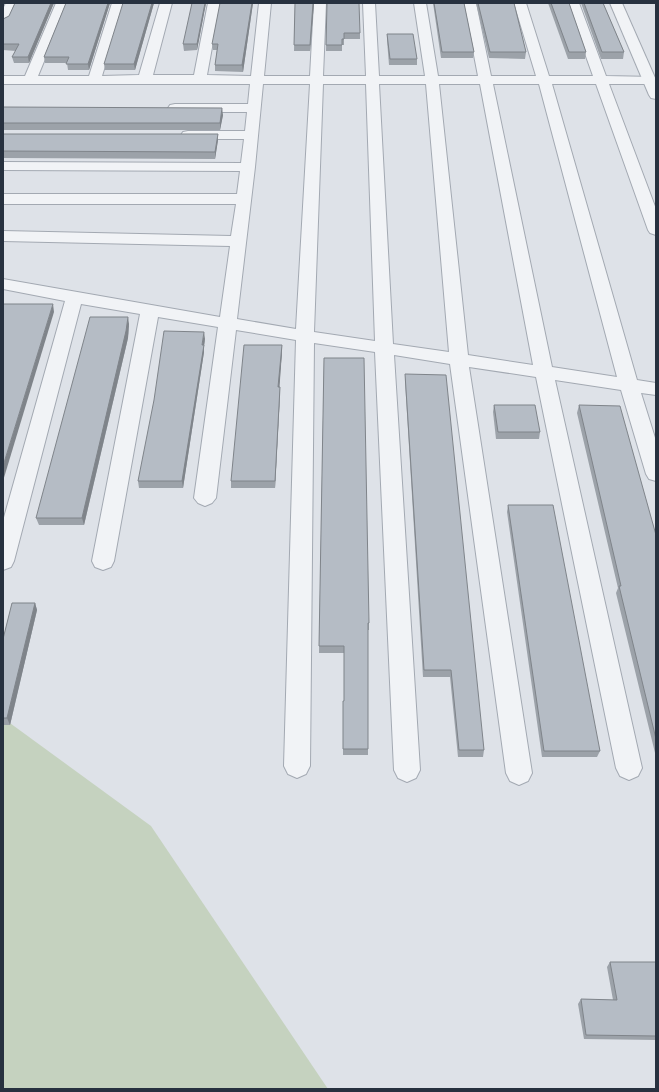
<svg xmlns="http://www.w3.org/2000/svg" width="659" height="1092" viewBox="0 0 659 1092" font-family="'Noto Sans',sans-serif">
<rect width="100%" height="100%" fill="#dee2e8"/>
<path fill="#c5d2bf" d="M3,718L151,826L328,1089H3Z"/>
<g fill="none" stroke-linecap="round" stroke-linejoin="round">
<g stroke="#a3a9b2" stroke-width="2">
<g id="minor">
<path d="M6,3H18L9,21L3,25V9Z"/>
<path d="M56,3H68L38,76H89L112,3H124L102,76L139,75L160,3H172L153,75H194L208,3H220L207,75L251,76L259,3H271L264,76H310L314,3H326L323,76H366L363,3H375L379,76H425L414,3H426L438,76H478L464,3H476L491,76H536L514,3H526L549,76H593L567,3H579L606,76L654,77L656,80L654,83L649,84H609L656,209V235L650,233L648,230L596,84H552L637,380L656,383V395L641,393L656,441V481L649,479L646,474L621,390L555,380L642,768L638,776L629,780L620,776L616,768L536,377L469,367L532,773L528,781L519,785L510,781L506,773L450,364L394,355L420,770L416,778L407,782L398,778L394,770L375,352L314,343L310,766L306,774L297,778L288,774L284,766L296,340L236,330L216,498L212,503L205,506L198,503L194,498L218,327L158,317L114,561L111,567L103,570L95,567L92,561L140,314L81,304L14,561L11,567L3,570V521L65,301L3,289V279L220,317L230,246L3,241V231L231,236L236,204H3V194H237L240,171L3,170V162L241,163L244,139H188L183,138L181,135L183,132L188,131H245L247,112H175L170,111L168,108L170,105L175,104H248L250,84H3V76H25ZM263,84H310L296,329L237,319L255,167ZM323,84H366L375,341L314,332ZM379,84H426L449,352L393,344ZM439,84H480L533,365L468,355ZM493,84H539L617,377L552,367Z"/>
</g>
</g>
<g stroke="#a3a9b2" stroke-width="2">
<path id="tertiary" d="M610,3H622L656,80V99L651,98L649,95Z"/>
</g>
<use href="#minor" fill="#f1f3f6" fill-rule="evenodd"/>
<use href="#tertiary" fill="#f1f3f6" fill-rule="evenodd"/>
</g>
<g fill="#9ca2a9">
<path d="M15,3H54L29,63H14L12,57L16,51L3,50V19L9,16Z"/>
<path d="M66,3H110L89,70H68L67,63H45L44,57Z"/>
<path d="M154,3L135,70H105L104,64Z"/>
<path d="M206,3L197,50L184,51L183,44Z"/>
<path d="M253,3L243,72L215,71V65L217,50H213L212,44Z"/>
<path d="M295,3H314L310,51H294Z"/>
<path d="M327,3L360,33V39H344V45H342V51H326Z"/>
<path d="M433,3H464L474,52L473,58H441Z"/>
<path d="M476,3H514L526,52L525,59L489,58Z"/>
<path d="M548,3H569L586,52L585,59H568Z"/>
<path d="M581,3H603L624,52L623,59H601Z"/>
<path d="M387,34L417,59V65H389L387,40Z"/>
<path d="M3,107L223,115L220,130H3Z"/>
<path d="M3,134H218V140L215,159L3,158Z"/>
<path d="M129,324L128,338L84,525H39L36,518Z"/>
<path d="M205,339L204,346V352L183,488H139L138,481Z"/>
<path d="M282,345V352L279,387H280V394L275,488H231V481Z"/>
<path d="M324,358L369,623V630H368V755H343V701H344V653H319Z"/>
<path d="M405,374L484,750L483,757H458L450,677H423L405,381Z"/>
<path d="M494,405L540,432L539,439H496L493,412Z"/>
<path d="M579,405L656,535V757L616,593L618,588L577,413Z"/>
<path d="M508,505L600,751L597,757H542L507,512Z"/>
<path d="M35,603L37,610L10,725H3V639Z"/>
<path d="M610,962H656V1040L584,1039L578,1004L581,999L613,1000L607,967Z"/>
</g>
<g fill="#7f848a">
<path d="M51,3H54L29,63L28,57Z"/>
<path d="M108,3H110L89,70L88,64Z"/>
<path d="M152,3H154L135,70L134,64Z"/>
<path d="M205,3H206L197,50V44Z"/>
<path d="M252,3H253L243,72L242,65Z"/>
<path d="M313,3H314L310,51V45Z"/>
<path d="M222,108L223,115L220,130V123Z"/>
<path d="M218,134V140L215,159V152Z"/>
<path d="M53,304L54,312L3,481V466Z"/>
<path d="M128,317L129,324L128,338L84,525L82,518Z"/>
<path d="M204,332L205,339L204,346V352L183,488L182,481Z"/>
<path d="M282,345V352L279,394L278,387Z"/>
<path d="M280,387V394L275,488V481Z"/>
<path d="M35,603L37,610L10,725L7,718Z"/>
</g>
<g fill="#b5bcc5" stroke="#7f848a">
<path d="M15,3H51L28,57H12L19,44H3V19L9,16Z"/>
<path d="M66,3H108L88,64H66L69,57H44Z"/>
<path d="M123,3H152L134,64H104Z"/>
<path d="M192,3H205L197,44H183Z"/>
<path d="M220,3H252L242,65H215L218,44H212Z"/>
<path d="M295,3H313L310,45H294Z"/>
<path d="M327,3H359L360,33H344V39H342V45H326Z"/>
<path d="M434,3H464L474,52H442Z"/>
<path d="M478,3H514L526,52H490Z"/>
<path d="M551,3H569L586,52H569Z"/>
<path d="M584,3H603L624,52H602Z"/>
<path d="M387,34H413L417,59H390Z"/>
<path d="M3,107L222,108L220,123H3Z"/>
<path d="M3,134H218L215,152L3,151Z"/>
<path d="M3,304H53L3,466Z"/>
<path d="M90,317H128L126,331L82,518H36Z"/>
<path d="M164,331L204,332L202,345H204L182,481H138L154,400Z"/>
<path d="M244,345H282L278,387H280L275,481H231Z"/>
<path d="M324,358H364L369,623H368V749H343V701H344V646H319Z"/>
<path d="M405,374L446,375L484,750H459L451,670H424Z"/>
<path d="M494,405H535L540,432H498Z"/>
<path d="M579,405L620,406L656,535V739L619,586H621Z"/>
<path d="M508,505H553L600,751H544Z"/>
<path d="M12,603H35L7,718H3V639Z"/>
<path d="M610,962H656V1036L586,1035L581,999L617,1000Z"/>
</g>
<rect width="659" height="1092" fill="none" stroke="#27313f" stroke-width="8"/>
</svg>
